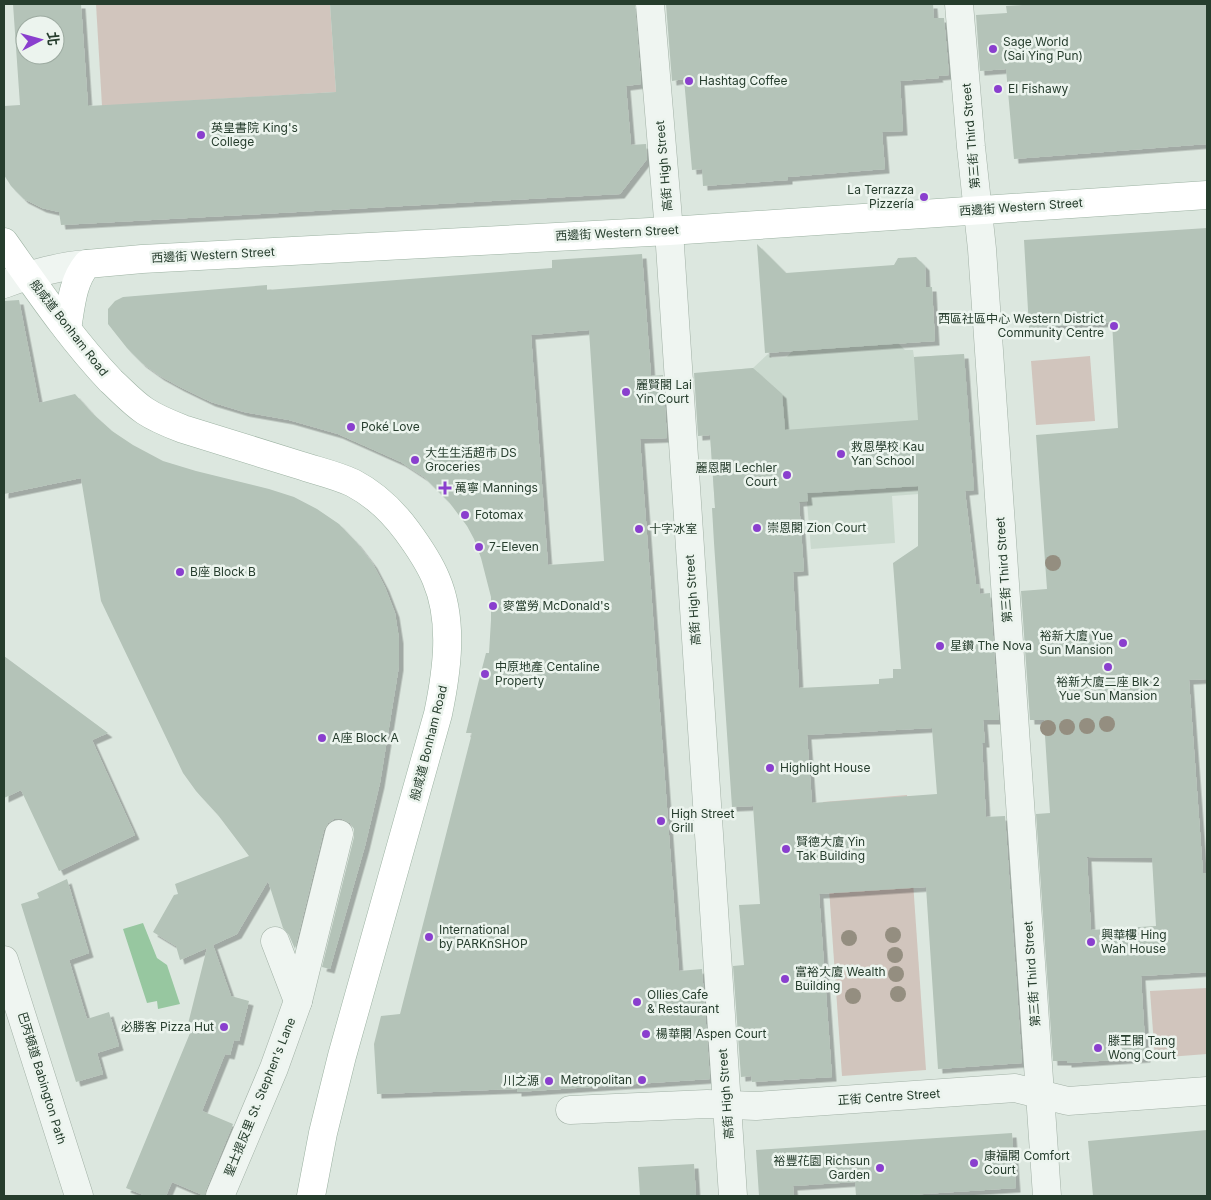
<svg xmlns="http://www.w3.org/2000/svg" width="1211" height="1200" viewBox="0 0 1211 1200" font-family="Inter,'Noto Sans TC',sans-serif">
<defs>
<filter id="shadow"><feDropShadow dx="4.5" dy="4.5" stdDeviation="0" flood-color="#0004"/></filter>
</defs>
<rect width="100%" height="100%" fill="#dce7df"/>
<path fill="#cad9ce" d="M898,343L905,350H913L914,357L964,354L974,490L892,496L895,543L811,549L807,502L715,508L706,372L753,368L768,354L772,358L787,357L792,351Z"/>
<g fill="#d1c5bd">
<path d="M96,4H330L336,92L102,106Z"/>
<path d="M1090,356L1095,421L1036,425L1031,361Z"/>
<path d="M907,795L926,1070L842,1076L823,802Z"/>
<path d="M1207,988V1054L1155,1058L1150,991Z"/>
</g>
<path fill="#97c7a0" d="M143,923L157,958L167,965L180,1004L158,1009L157,1001L147,1003L123,929Z"/>
<g fill="#b4c3b8" fill-rule="evenodd" filter="url(#shadow)">
<path d="M13,4H81L88,106L336,92L330,4H635L641,84L626,86L631,145L646,144L647,159L620,194L61,225L59,212L42,208L24,199L11,186L4,175V106L20,105ZM25,25H55V55H25Z"/>
<path d="M666,4H933L934,18H944L949,75L938,76L939,78L900,81L903,131L882,132L885,169L788,177V180L703,186L702,169L692,170L684,79L672,81Z"/>
<path d="M1040,4H1207V144L1014,159L1006,69L980,71L976,15L1007,13L1006,6Z"/>
<path d="M1207,228V679L1189,680L1203,873H1207V972L1141,976L1146,1058L1067,1063V1061H1053L1036,814L1050,813L1044,720H1030L1021,591L1047,589L1036,435L1118,428L1112,322L1029,328L1024,240ZM1087,857L1152,858L1156,926L1091,930Z"/>
<path d="M757,244L786,273L894,265L898,258L916,257L925,266L926,287H932L935,341L765,353Z"/>
<path d="M642,254L651,376L663,375L667,438L640,439L679,971L702,969L710,1079L517,1092V1089L377,1094L374,1044L381,1016L400,1014L472,733H466L478,684L486,653H489L491,620V597L481,558L474,539L467,526L449,502L424,477L401,462L338,434L289,420L244,412L211,402L180,387L160,376L142,363L127,348L108,324V309L115,301L123,297L267,285V290L552,268V260ZM589,330L604,561L548,565L531,335Z"/>
<path d="M19,300L39,403L75,394L92,413L112,431L133,445L163,461L196,471L269,489L294,497L317,509L339,524L357,543L373,564L385,587L395,613L399,639V666L380,783L365,846L330,969L322,967L354,837V829L350,823L342,819H334L328,823L324,830L295,949L289,935L283,928L268,881L237,934L213,945L231,996L249,1001L239,1041L234,1040L230,1055L225,1054L202,1111L233,1124L206,1190L205,1196L172,1182L166,1196H146L126,1188L195,1021L188,1024L207,948L180,960L176,946L153,932L174,895L178,894L175,884L249,856L218,815L196,791L183,773L101,601L81,478L4,494V301Z"/>
<path d="M964,354L974,490L965,491L976,584H979L980,594L990,593L999,720H983L985,743H982L986,817L1005,816L1022,1063L938,1069L926,887L819,894L832,1077L752,1082L751,1076L741,1077L733,966L744,965L739,905L760,904L753,806L732,807L714,543L712,508H715L710,435L698,436L694,373L753,368L782,394L785,430L918,420L914,357ZM918,486V546L893,563L901,669H893V678L879,679V684L799,688L793,572L804,571L799,502L808,501L807,493ZM932,728L937,794L812,803L807,735Z"/>
<path d="M4,656L108,733L92,740L135,835L59,871L21,790L4,798Z"/>
<path d="M67,879L89,953L69,960L87,1019L109,1012L119,1046L97,1053L103,1074L76,1082L21,904L39,898L37,893Z"/>
<path d="M1207,1130V1196H1093L1088,1141Z"/>
<path d="M1012,1133L1016,1188L908,1195V1196H856L855,1182L793,1186L794,1196H759L756,1150Z"/>
<path d="M694,1164L696,1196H640L638,1167Z"/>
</g>
<g fill="none" stroke-linecap="round" stroke-linejoin="round">
<g stroke="#a2b1a6" stroke-width="29">
<g id="minor">
<path d="M650,4L669,231L733,1196"/>
<path d="M959,4L971,147L982,249L1047,1196"/>
<path d="M4,284C31,274 58,266 87,264"/>
<path d="M4,960L79,1196"/>
<path d="M298,1001L339,834"/>
<path d="M570,1110L707,1104L756,1106L1015,1088L1068,1101L1207,1091"/>
<path d="M220,1196L274,1068L298,1001L275,941"/>
</g>
</g>
<g stroke="#9cb2a2" stroke-width="29">
<g id="major">
<path d="M4,242C38,290 71,339 111,381C122,391 133,403 145,411C157,419 170,424 183,429C222,441 261,453 299,465C317,471 336,475 353,483C374,494 393,512 407,531C418,546 429,562 436,579C454,621 447,671 438,714L342,1056L323,1133L311,1196"/>
<path d="M67,329C71,306 72,282 87,264L142,259L669,231L1207,195"/>
</g>
</g>
<use href="#minor" stroke="#eff5f1" stroke-width="28"/>
<use href="#major" stroke="#fff" stroke-width="28"/>
</g>
<g fill="#948e80">
<circle cx="1053" cy="563" r="8"/>
<circle cx="1107" cy="724" r="8"/>
<circle cx="1087" cy="726" r="8"/>
<circle cx="1067" cy="727" r="8"/>
<circle cx="1048" cy="728" r="8"/>
<circle cx="893" cy="935" r="8"/>
<circle cx="849" cy="938" r="8"/>
<circle cx="895" cy="955" r="8"/>
<circle cx="896" cy="974" r="8"/>
<circle cx="898" cy="994" r="8"/>
<circle cx="853" cy="996" r="8"/>
</g>
<g fill="#8a3fce" stroke="#ecf4ee" stroke-width="2">
<circle cx="993" cy="49" r="5"/>
<circle cx="689" cy="81" r="5"/>
<circle cx="998" cy="89" r="5"/>
<circle cx="201" cy="135" r="5"/>
<circle cx="924" cy="197" r="5"/>
<circle cx="1114" cy="326" r="5"/>
<circle cx="626" cy="392" r="5"/>
<circle cx="351" cy="427" r="5"/>
<circle cx="841" cy="454" r="5"/>
<circle cx="415" cy="460" r="5"/>
<circle cx="787" cy="475" r="5"/>
<path d="M442.5 480.5h5v5h5v5h-5v5h-5v-5h-5v-5h5z"/>
<circle cx="465" cy="515" r="5"/>
<circle cx="757" cy="528" r="5"/>
<circle cx="639" cy="529" r="5"/>
<circle cx="479" cy="547" r="5"/>
<circle cx="180" cy="572" r="5"/>
<circle cx="493" cy="606" r="5"/>
<circle cx="1123" cy="643" r="5"/>
<circle cx="940" cy="646" r="5"/>
<circle cx="1108" cy="667" r="5"/>
<circle cx="485" cy="674" r="5"/>
<circle cx="322" cy="738" r="5"/>
<circle cx="770" cy="768" r="5"/>
<circle cx="661" cy="821" r="5"/>
<circle cx="786" cy="849" r="5"/>
<circle cx="429" cy="937" r="5"/>
<circle cx="1091" cy="942" r="5"/>
<circle cx="785" cy="979" r="5"/>
<circle cx="637" cy="1002" r="5"/>
<circle cx="224" cy="1027" r="5"/>
<circle cx="646" cy="1034" r="5"/>
<circle cx="1098" cy="1048" r="5"/>
<circle cx="642" cy="1080" r="5"/>
<circle cx="549" cy="1081" r="5"/>
<circle cx="974" cy="1163" r="5"/>
<circle cx="880" cy="1168" r="5"/>
</g>
<g text-anchor="middle" stroke-width="5" stroke-linejoin="round" paint-order="stroke">
<g font-size="12" fill="#263d2d" stroke="#ecf4ee" text-anchor="start">
<text x="1003" y="46">Sage World<tspan x="1003" dy="14">(Sai Ying Pun)</tspan></text>
<text x="699" y="85">Hashtag Coffee</text>
<text x="1008" y="93">El Fishawy</text>
<text x="211" y="132">英皇書院 King's<tspan x="211" dy="14">College</tspan></text>
<text x="914" y="194" text-anchor="end">La Terrazza<tspan x="914" dy="14">Pizzería</tspan></text>
<text x="1104" y="323" text-anchor="end">西區社區中心 Western District<tspan x="1104" dy="14">Community Centre</tspan></text>
<text x="636" y="389">麗賢閣 Lai<tspan x="636" dy="14">Yin Court</tspan></text>
<text x="361" y="431">Poké Love</text>
<text x="851" y="451">救恩學校 Kau<tspan x="851" dy="14">Yan School</tspan></text>
<text x="425" y="457">大生生活超市 DS<tspan x="425" dy="14">Groceries</tspan></text>
<text x="777" y="472" text-anchor="end">麗恩閣 Lechler<tspan x="777" dy="14">Court</tspan></text>
<text x="455" y="492">萬寧 Mannings</text>
<text x="475" y="519">Fotomax</text>
<text x="767" y="532">崇恩閣 Zion Court</text>
<text x="649" y="533">十字冰室</text>
<text x="489" y="551">7-Eleven</text>
<text x="190" y="576">B座 Block B</text>
<text x="503" y="610">麥當勞 McDonald's</text>
<text x="1113" y="640" text-anchor="end">裕新大廈 Yue<tspan x="1113" dy="14">Sun Mansion</tspan></text>
<text x="950" y="650">星鑽 The Nova</text>
<text x="495" y="671">中原地產 Centaline<tspan x="495" dy="14">Property</tspan></text>
<text x="1108" y="686" text-anchor="middle">裕新大廈二座 Blk 2<tspan x="1108" dy="14">Yue Sun Mansion</tspan></text>
<text x="332" y="742">A座 Block A</text>
<text x="780" y="772">Highlight House</text>
<text x="671" y="818">High Street<tspan x="671" dy="14">Grill</tspan></text>
<text x="796" y="846">賢德大廈 Yin<tspan x="796" dy="14">Tak Building</tspan></text>
<text x="439" y="934">International<tspan x="439" dy="14">by PARKnSHOP</tspan></text>
<text x="1101" y="939">興華樓 Hing<tspan x="1101" dy="14">Wah House</tspan></text>
<text x="795" y="976">富裕大廈 Wealth<tspan x="795" dy="14">Building</tspan></text>
<text x="647" y="999">Ollies Cafe<tspan x="647" dy="14">&amp; Restaurant</tspan></text>
<text x="214" y="1031" text-anchor="end">必勝客 Pizza Hut</text>
<text x="656" y="1038">楊華閣 Aspen Court</text>
<text x="1108" y="1045">滕王閣 Tang<tspan x="1108" dy="14">Wong Court</tspan></text>
<text x="632" y="1084" text-anchor="end">Metropolitan</text>
<text x="539" y="1085" text-anchor="end">川之源</text>
<text x="984" y="1160">康福閣 Comfort<tspan x="984" dy="14">Court</tspan></text>
<text x="870" y="1165" text-anchor="end">裕豐花園 Richsun<tspan x="870" dy="14">Garden</tspan></text>
</g>
<g font-size="12" fill="#263d2d" stroke="#ecf4ee">
<text transform="translate(971 136) rotate(-95)" y="4">第三街 Third Street</text>
<text transform="translate(664 166) rotate(-95)" y="4">高街 High Street</text>
<text transform="translate(1021 207) rotate(-4)" y="4">西邊街 Western Street</text>
<text transform="translate(617 233) rotate(-3)" y="4">西邊街 Western Street</text>
<text transform="translate(213 255) rotate(-3)" y="4">西邊街 Western Street</text>
<text transform="translate(69 328) rotate(52)" y="4">般咸道 Bonham Road</text>
<text transform="translate(1004 570) rotate(-94)" y="4">第三街 Third Street</text>
<text transform="translate(693 600) rotate(-94)" y="4">高街 High Street</text>
<text transform="translate(429 743) rotate(-76)" y="4">般咸道 Bonham Road</text>
<text transform="translate(1032 974) rotate(-94)" y="4">第三街 Third Street</text>
<text transform="translate(42 1078) rotate(73)" y="4">巴丙頓道 Babington Path</text>
<text transform="translate(726 1094) rotate(-94)" y="4">高街 High Street</text>
<text transform="translate(260 1097) rotate(-68)" y="4">聖士提反里 St. Stephen's Lane</text>
<text transform="translate(889 1097) rotate(-4)" y="4">正街 Centre Street</text>
</g>
</g>
<rect width="1211" height="1200" fill="none" stroke="#263d2d" stroke-width="10"/>
<g transform="translate(40 40) rotate(84)"><circle r="24" fill="#ecf4ee" stroke="#9daba1"/>
<path d="M0-4L9 19L0 12L-9 19Z" fill="#8a3fce"/>
<text y="-8" font-size="14" font-weight="bold" text-anchor="middle" fill="#263d2d">北</text>
</g>
</svg>
